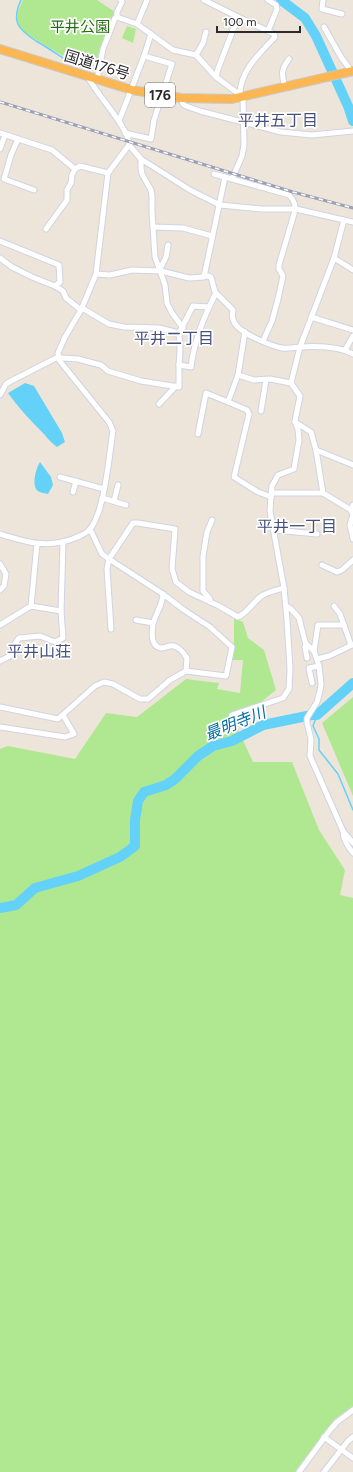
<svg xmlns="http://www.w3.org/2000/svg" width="353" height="1472" viewBox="0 0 353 1472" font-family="Figtree,'Noto Sans JP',sans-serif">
<rect width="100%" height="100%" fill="#ede5da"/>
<g fill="#b0e892">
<path d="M23,0H97L115,12L101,49L99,60L65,51L63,56L25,33C13,21 17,13 23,0Z"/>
<path d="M127,26L136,29L133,43L122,38Z"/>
<path d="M234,618L243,622L248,638L264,650L276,690L235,723L253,762H292L319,830L345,870L340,895L353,898V1406L334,1420L326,1430L295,1472H0V749L8,746L75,759L106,713L137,717L186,679L219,683L217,689L240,693L243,660H231L234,644Z"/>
<path d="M353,697V796L322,723Z"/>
</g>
<g fill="#64d2f8">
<path d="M25,383L34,386L62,433L65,442L57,447C50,442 47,437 41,431C29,419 18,407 8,393Z"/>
<path d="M40,462L51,477L53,485L48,494C45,493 41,493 38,491C31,486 36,468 40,462Z"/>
</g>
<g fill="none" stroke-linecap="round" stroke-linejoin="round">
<g stroke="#64d2f8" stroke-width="1.5">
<path d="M21,0C11,22 18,29 36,41C45,46 54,52 63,58"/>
<path d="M317,715L313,726L319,739V750L338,774L353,810"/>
</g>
<g stroke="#64d2f8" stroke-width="10">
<path d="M281,0L305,18L316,36L348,106L353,121"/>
<path d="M0,908L16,905L35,888L78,876L120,857L135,846V820L138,801L144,792L166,785L175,779L198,756L213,746L232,741L263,725L312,715H317L353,683"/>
</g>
<g stroke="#cfd3e4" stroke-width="7">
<g id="minor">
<path d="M204,0L238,17"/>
<path d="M323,0L322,9L342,14"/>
<path d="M117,17V12L122,2L121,0"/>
<path d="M137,24L147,0"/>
<path d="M324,27L341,57L352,72"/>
<path d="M196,55L203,43L206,32"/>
<path d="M97,79L103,49L115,18L117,17L137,24L173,50L196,55L216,77"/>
<path d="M285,88C282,74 280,71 289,59"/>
<path d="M240,94C240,71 260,53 275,37L274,34L268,31"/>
<path d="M181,98L183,104L186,106L200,111L281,132L312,135L353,131"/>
<path d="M119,121L144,56L151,34"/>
<path d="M0,133L52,150L75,169"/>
<path d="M125,133L151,139L154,120L172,64L144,56"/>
<path d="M18,139L11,155L4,179L34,190"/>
<path d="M129,145L141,159L190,190L220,205L261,209H296L353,222"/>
<path d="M0,149L5,135"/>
<path d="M141,159V168L142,174L151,190L152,196V212L155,257L165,285L167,303L172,313L183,328"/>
<path d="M214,174L289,195C295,201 296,206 294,214L279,265V269L283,276L278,299L272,321L263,341"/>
<path d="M232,179L242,156L244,145L243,97L216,77L218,69L238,17L268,31L277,9L276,5L268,0"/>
<path d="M153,227L183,228L212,236"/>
<path d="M46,229L67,200V190L71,183L72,175L75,169L80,166L108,173"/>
<path d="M0,241L59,265L60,282L55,286"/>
<path d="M0,258L12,267L32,277L55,286L63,291L66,298L81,310"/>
<path d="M334,258L353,270"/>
<path d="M160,269L166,257L168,245"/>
<path d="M96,274L110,275L132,270L161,271L189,278L204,277L225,177"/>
<path d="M204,275L211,277L215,292L233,310C232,314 232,318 234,322C239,333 271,346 282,348C288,349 295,347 301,347C318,346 338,346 353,354"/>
<path d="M82,308L109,324L124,327L159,328L179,333L193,306L209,307"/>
<path d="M311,317L353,330"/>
<path d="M179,333L180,350L179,365"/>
<path d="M345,350L353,336"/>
<path d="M238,375L254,380L270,379L291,383"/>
<path d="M0,395L6,384L11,381L58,357L62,358L78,359L93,363L101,365L108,371L141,381L179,387V365L191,367C194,342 204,316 216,293"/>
<path d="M228,402L247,410L249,414L234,477L258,492L271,497"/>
<path d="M159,404L176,386"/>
<path d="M261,411L266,380"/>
<path d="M295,422L311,432L316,450L323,493"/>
<path d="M198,434L206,393L228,402L238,375L245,332"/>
<path d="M316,450L353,465"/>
<path d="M60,477L104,489"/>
<path d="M73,492L76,481"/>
<path d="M271,493H323L351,510"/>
<path d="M102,498L126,505"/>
<path d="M114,501L118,485"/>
<path d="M353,505L351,510L353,515L350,525L353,539"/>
<path d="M90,529L102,554L109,559L133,523H138L175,529L172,569L176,582L189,592L219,606L238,617C247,613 252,604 260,597C267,592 276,590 284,588"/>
<path d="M274,530L317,534"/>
<path d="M0,534C26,542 48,549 75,538C80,536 86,534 90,529C105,511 109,455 113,431L109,422L59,360L58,353L65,337L81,310L96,274L108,173L129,145C130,129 96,94 88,77"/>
<path d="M0,564L6,574L4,586L0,590"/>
<path d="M322,565L337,572L342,570L353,560"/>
<path d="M163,594C162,607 156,612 153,624C152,631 150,647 161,648C165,648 170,645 174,646C180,648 184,653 187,658L186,671"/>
<path d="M210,599L203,591V556L207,532L212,520"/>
<path d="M31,606L61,611"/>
<path d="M286,606L291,609L299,618L304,638L306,644L314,651L319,666L321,684L320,691L317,702L307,718V723L311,739L310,756L343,831C343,839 348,847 353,853"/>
<path d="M334,606L340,614L351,645"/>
<path d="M136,620L153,623"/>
<path d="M0,625L31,606L37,544"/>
<path d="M306,644L305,647L307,658"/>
<path d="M314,651L318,625H344"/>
<path d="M317,659L329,656L352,645"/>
<path d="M0,661L10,656L12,648L19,638L40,636L55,642L63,638L61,611L63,543"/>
<path d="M312,683L309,668L319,666"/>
<path d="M0,707L58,719L95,686L104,682L113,684L140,699H148L170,680L186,671L226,676L232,647L210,627L184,610L163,594L109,559L107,569L111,629"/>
<path d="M232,715L283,698L289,689L290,669L287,620L284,588L270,511L271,497L272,486L278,475L294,469L299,440L298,429L295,421L300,396L291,383L300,347L334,258L344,220"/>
<path d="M0,727L65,737L74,734L63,715"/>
<path d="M343,831L353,843"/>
<path d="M324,1437L353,1458"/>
<path d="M299,1472L330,1430L337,1422L353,1410"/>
<path d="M324,1472L348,1441L353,1437"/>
</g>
</g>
<g stroke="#c8c8c8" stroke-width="10">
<path id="trunk" d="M0,49L132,90L181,98L232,99L353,71"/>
</g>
<use href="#minor" stroke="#fff" stroke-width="5"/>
<use href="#trunk" stroke="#fdb752" stroke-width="8"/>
<g stroke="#9ca0b6" stroke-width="3">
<path id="rail" d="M0,102L293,192L353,208"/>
</g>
<use href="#rail" stroke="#fff" stroke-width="1.5" stroke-dasharray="4.5" stroke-linecap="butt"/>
</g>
<g text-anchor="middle" stroke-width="3.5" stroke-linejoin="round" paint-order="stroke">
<rect fill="#fff" stroke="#6a6a6a" stroke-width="1" x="145" y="83" width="30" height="24" rx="3"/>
<g font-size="14" font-weight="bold" fill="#2a2a2a">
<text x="160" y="100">176</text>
</g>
<g font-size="15" fill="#276c14" stroke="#fff">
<text x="80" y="32">平井公園</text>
</g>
<g font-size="15" fill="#2a2a2a" stroke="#fff">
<text transform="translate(97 65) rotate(17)" y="5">国道176号</text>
</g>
<g font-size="16" fill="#46517e" stroke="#fff">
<text x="278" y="126">平井五丁目</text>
<text x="174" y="344">平井二丁目</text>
<text x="297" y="532">平井一丁目</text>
<text x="39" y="657">平井山荘</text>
</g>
<g font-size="16" font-style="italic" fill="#036ea4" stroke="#fff">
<text transform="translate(235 723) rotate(-22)" y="6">最明寺川</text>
</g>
</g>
<path d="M217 26v6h83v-6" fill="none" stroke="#2a2a2a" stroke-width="2"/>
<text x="223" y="26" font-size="12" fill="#2a2a2a" stroke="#ffffff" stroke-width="3" paint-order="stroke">100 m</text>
</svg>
